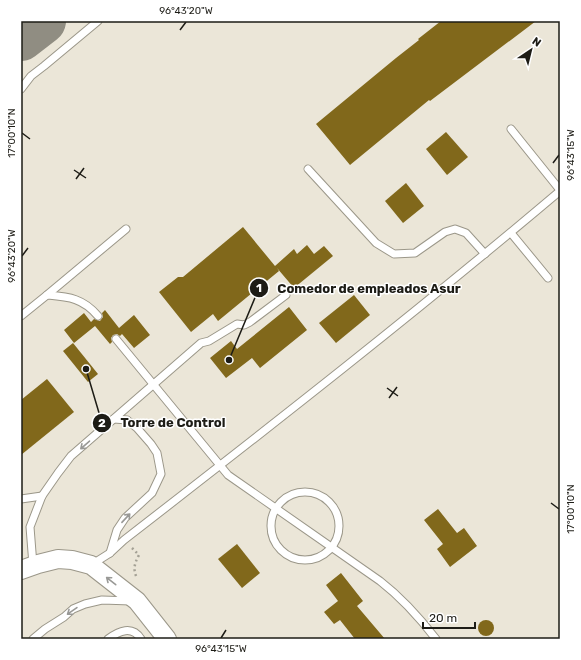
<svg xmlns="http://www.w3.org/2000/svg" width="581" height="660" viewBox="0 0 581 660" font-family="Rubik,sans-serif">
<rect width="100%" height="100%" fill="#ebe6d8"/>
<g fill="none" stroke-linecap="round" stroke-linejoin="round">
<path stroke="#908d82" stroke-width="46" d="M21,38L43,21"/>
</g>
<g fill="#81681b">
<path d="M441,21H536L430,101L429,100L350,165L316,124L396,58L419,40L418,39Z"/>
<path d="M446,132L468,157L447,175L426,149Z"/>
<path d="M406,183L424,206L403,223L385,201Z"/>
<path d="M243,227L275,266L294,249L297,254L307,245L314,254L324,246L333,256L294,288L277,268L279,271L218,321L213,314L191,332L159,292L178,277H183Z"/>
<path d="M354,295L370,315L336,343L319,323Z"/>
<path d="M289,307L307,330L260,368L252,358L226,378L210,358L231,341L237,349Z"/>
<path d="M105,310L119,328L134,315L150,335L134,348L122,334L120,336L117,334L113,335L111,338L112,342L110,344L95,326L74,343L64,330L84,313L91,322L94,319L100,321L103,317L102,313Z"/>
<path d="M73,343L98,374L88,382L63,351Z"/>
<path d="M47,379L74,412L21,455V400Z"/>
<path d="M438,509L457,533L464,528L477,546L450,567L437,549L443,544L424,520Z"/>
<path d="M237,544L260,573L242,588L218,559Z"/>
<path d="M341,573L363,601L357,606L385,639H355L340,620L334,624L324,612L338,601L326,585Z"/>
<circle cx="486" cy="628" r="8"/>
</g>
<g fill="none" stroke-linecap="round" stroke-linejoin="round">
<g stroke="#9b9789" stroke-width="9">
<g id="service">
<path d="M21,89L31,76L44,66L98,21"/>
<path d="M511,129L560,190"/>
<path d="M308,169L376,243L394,254L415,253L445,232L455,229L466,233L485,254"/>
<path d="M511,233L548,278"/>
<path d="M47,295L126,229"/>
<path d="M21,316L47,295C69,297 83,298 98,316"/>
<path d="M116,339L228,475L380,581C402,598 419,617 436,639"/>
<circle cx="305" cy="526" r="34"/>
<path d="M21,499L42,496"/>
<path d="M110,553L117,530L125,518L152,493L161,474L157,453L151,444L137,428L127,420L114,419"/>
<path d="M33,565L30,527L42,496L58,473L71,456L201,343L209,341L237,324L244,325L250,322L286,295"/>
<path d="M91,565L110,553L124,540C271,426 418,311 560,191"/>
<path d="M33,639L45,629L64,617L73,609L85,604L102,600L131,601"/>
<path d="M108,639C119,631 132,625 141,639"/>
</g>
</g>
<g stroke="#9b9789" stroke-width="20">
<path id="tertiary" d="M21,570L38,564L58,559L72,560L91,565L137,601L167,639"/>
</g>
<path stroke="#a4a195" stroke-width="2.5" stroke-dasharray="2 3" stroke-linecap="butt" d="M132,548L139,555C134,564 133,570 137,578"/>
<use href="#service" stroke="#fff" stroke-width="7"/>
<use href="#tertiary" stroke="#fff" stroke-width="18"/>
</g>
<defs><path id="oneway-shaft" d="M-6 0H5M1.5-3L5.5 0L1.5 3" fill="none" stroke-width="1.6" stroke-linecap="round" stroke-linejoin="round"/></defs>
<g stroke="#999996">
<use href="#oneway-shaft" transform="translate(85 445) rotate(139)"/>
<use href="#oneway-shaft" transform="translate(126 518) rotate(-47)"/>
<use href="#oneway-shaft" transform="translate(111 581) rotate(-142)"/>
<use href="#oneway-shaft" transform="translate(72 611) rotate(145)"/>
</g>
<path fill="none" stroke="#1d1c16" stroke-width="1.5" d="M180,30L186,22M22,133L30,139M553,163L559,155M74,170L86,178M76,179L84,168M22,256L28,248M387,388L398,396M389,398L397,387M551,503L559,509M221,638L226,630"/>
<path fill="none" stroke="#1d1c16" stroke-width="1.5" d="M229 360L259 288M86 369L102 423"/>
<g fill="#1d1c16" stroke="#fff" stroke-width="1.5">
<circle cx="229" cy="360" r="4"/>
<circle cx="86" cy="369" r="4"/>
<circle cx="259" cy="288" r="10"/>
<circle cx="102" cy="423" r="10"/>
</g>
<g font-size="12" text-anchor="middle" font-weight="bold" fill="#fff">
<text x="259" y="292">1</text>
<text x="102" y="427">2</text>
</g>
<g font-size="13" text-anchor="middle" font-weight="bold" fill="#1d1c16" stroke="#fff" stroke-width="3" stroke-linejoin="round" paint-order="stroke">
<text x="369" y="293">Comedor de empleados Asur</text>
<text x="173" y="427">Torre de Control</text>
</g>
<rect width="581" height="660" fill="none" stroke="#ffffff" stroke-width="44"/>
<g transform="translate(531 50) rotate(35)" stroke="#ffffff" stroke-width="3" paint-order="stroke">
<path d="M0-3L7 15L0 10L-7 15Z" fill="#1d1c16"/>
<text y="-6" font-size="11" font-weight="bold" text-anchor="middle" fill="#1d1c16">N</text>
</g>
<path d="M423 622v6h52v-6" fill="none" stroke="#1d1c16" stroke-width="2"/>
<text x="429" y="622" font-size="12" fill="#1d1c16" stroke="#ffffff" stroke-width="3" paint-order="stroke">20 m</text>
<rect x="22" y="22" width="537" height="616" fill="none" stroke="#1d1c16" stroke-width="1.5"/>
<g font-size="10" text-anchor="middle" fill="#1d1c16">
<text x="186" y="14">96°43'20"W</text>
<text transform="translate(11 133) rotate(-90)" y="4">17°00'10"N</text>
<text transform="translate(570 155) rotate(-90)" y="4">96°43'15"W</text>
<text transform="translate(11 256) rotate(-90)" y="4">96°43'20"W</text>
<text transform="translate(570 509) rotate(-90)" y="4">17°00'10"N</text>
<text x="221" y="652">96°43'15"W</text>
</g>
</svg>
